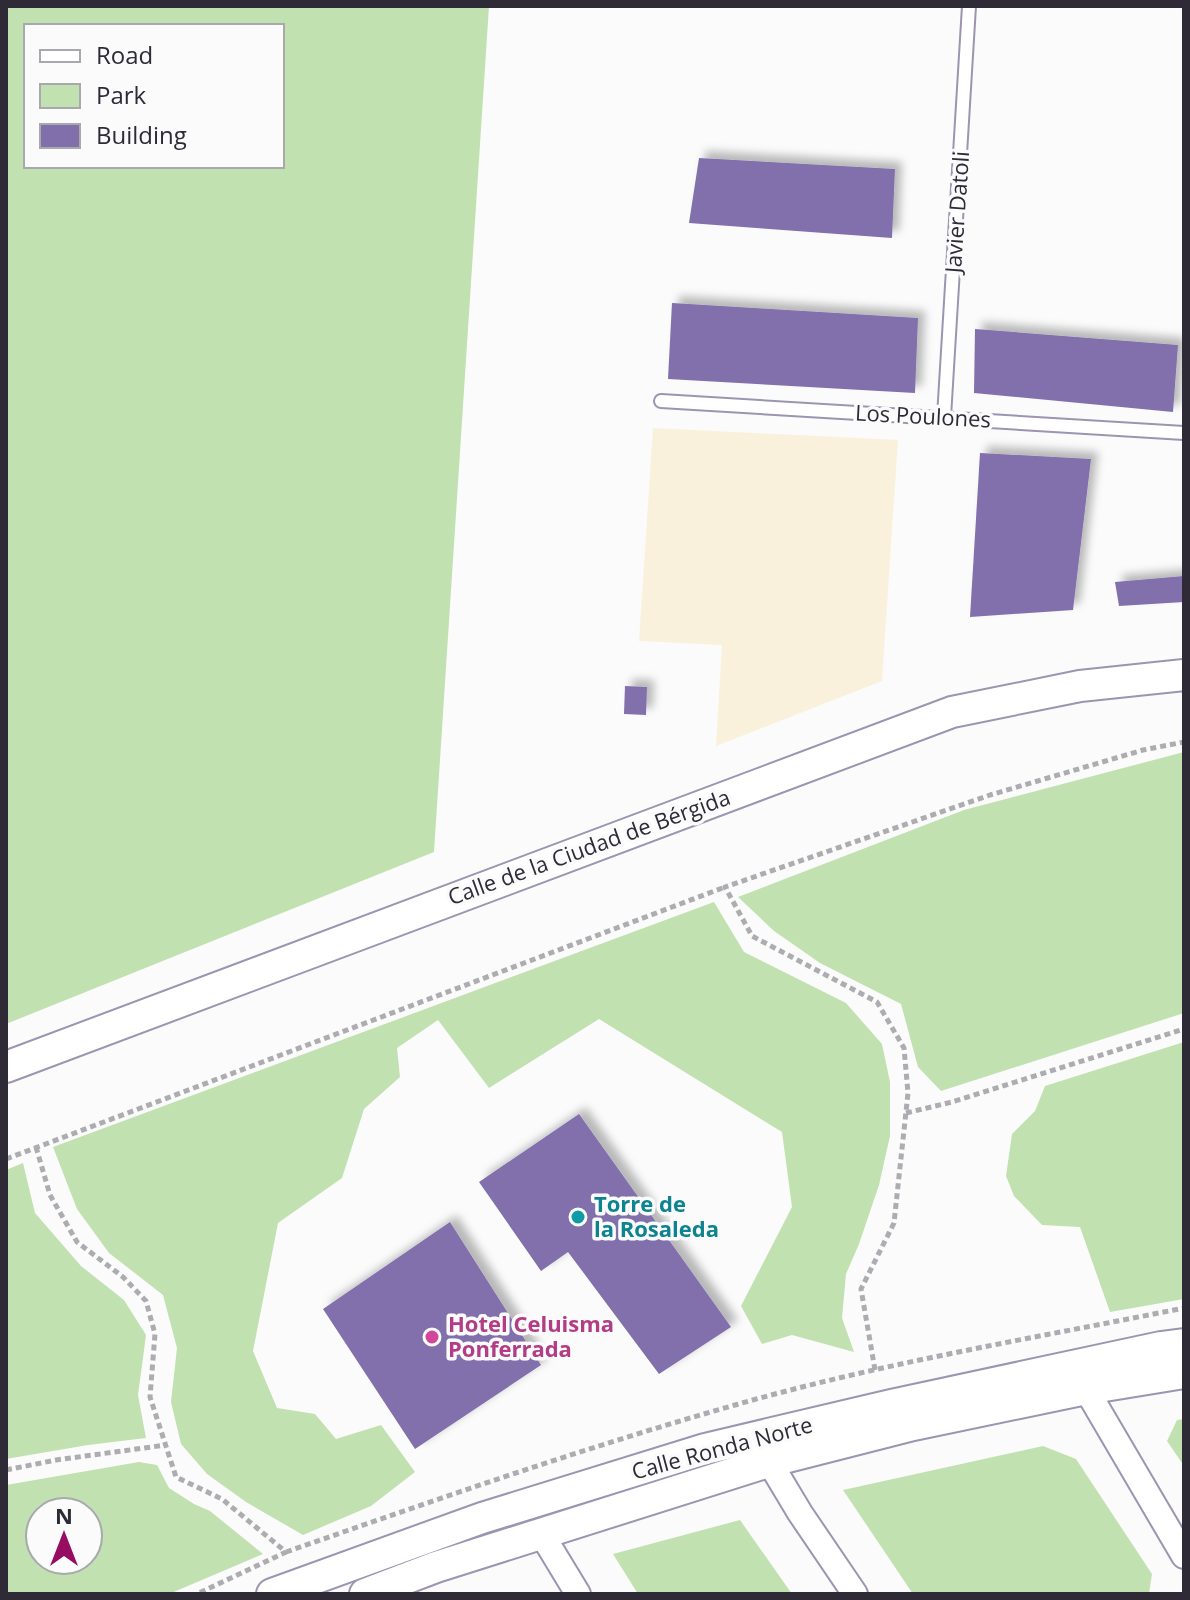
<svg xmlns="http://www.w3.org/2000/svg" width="1190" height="1600" viewBox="0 0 1190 1600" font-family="'Open Sans',sans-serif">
<defs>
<filter id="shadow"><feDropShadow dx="7" dy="-7" stdDeviation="4" flood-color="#0004"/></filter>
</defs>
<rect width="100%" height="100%" fill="#fbfbfb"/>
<path fill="#f9f1db" d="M653,428L898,440L882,681L716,746L722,645L639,641Z"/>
<g fill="#c1e1b1" fill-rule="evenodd">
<path d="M6,6H489L434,852L6,1024ZM282,26V166H26V26Z"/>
<path d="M1184,752V1013L941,1091L918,1067L901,1004L820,963L774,931L738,897L964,810Z"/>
<path d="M714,902L744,952L846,1003L882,1044L890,1082V1136L879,1185L859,1244L846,1274L842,1318L854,1352L792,1335L762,1344L741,1306L792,1207L782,1132L599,1019L489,1088L438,1020L397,1048L400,1077L364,1109L342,1178L278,1223L253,1351L277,1408L315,1414L336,1439L381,1425L415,1472L371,1506L303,1535L246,1502L207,1474L181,1444L171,1402L177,1348L163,1295L109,1253L77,1209L53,1147Z"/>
<path d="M1184,1042V1299L1110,1312L1080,1227L1042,1225L1014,1196L1006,1176L1012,1134L1035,1111L1045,1086Z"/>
<path d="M23,1163L35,1213L81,1266L124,1300L146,1335L138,1395L146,1438L88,1445L6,1459V1170Z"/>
<path d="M1184,1419V1466L1167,1441L1177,1420Z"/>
<path d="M1043,1446L1076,1459L1152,1574L1149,1594H913L843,1490Z"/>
<path d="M139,1462L157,1465L169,1488L194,1504L210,1511L263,1554L169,1594H6V1485ZM40,1512H88V1560H40Z"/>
<path d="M740,1520L792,1594H638L613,1554Z"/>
</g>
<g fill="#816fac" filter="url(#shadow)">
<path d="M699,158L895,169L892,238L689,223Z"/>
<path d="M672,303L918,318L915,393L668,379Z"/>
<path d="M975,329L1178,345L1173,412L974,393Z"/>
<path d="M980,453L1091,459L1073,610L970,617Z"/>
<path d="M1184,576V602L1119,606L1115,582Z"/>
<path d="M625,686L647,687L646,715L624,714Z"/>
<path d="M579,1114L731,1327L659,1374L568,1252L541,1271L479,1182Z"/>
<path d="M450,1222L541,1365L415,1449L323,1309Z"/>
</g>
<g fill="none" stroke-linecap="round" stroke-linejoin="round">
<g stroke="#9c94b1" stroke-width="16">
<g id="service">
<path d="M661,401L1184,433"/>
<path d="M944,417L969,6"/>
</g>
</g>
<g stroke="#9c94b1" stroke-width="28">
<g id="minor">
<path d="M1086,1389L1184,1556"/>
<path d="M761,1448L800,1513L855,1594"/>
<path d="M541,1533L578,1594"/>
</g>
</g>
<g stroke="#9c94b1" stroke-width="34">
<g id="tertiary">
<path d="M6,1067L952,712L1080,686L1184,675"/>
<path d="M272,1594L482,1518L705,1449L891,1405L1161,1347L1184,1344"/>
<path d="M365,1594L436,1567L768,1462L913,1425L1086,1389L1184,1373"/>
</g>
</g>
<g stroke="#adacb0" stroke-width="5" stroke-dasharray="6 4" stroke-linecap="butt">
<path d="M906,1113L952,1102L1184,1029"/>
<path d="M36,1147L50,1195L77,1242L123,1277L146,1301L155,1334L150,1397L176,1477L222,1499L286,1552L197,1594"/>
<path d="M6,1159L725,887"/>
<path d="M875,1370L861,1289L894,1223L908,1093L904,1048L877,1002L752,936L725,887L990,795L1143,750L1184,742"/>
<path d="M6,1470L56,1460L166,1445"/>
<path d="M286,1552C435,1500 583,1448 735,1405C882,1363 1034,1338 1184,1308"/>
</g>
<use href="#service" stroke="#fff" stroke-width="12"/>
<use href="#minor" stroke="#fff" stroke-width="24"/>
<use href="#tertiary" stroke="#fff" stroke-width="30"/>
</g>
<circle fill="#0f9aa8" stroke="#fbfbfb" stroke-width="3" cx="578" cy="1217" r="8"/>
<circle fill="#d1479c" stroke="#fbfbfb" stroke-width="3" cx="432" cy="1337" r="8"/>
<g text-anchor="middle" stroke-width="7" stroke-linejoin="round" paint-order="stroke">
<g font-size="22" fill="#2e2b37" stroke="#fbfbfb">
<text transform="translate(957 212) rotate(-86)" y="8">Javier Datoli</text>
<text transform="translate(923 416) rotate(3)" y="8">Los Poulones</text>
<text transform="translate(589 847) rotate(-20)" y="8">Calle de la Ciudad de Bérgida</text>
<text transform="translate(722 1448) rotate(-15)" y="8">Calle Ronda Norte</text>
</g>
<g font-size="22" font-weight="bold" fill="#0d838f" stroke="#fbfbfb" text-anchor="start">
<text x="594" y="1212">Torre de<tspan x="594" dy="25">la Rosaleda</tspan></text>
</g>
<g font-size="22" font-weight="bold" fill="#b23c85" stroke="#fbfbfb" text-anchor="start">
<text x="448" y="1332">Hotel Celuisma<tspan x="448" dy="25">Ponferrada</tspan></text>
</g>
</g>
<rect width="1190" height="1600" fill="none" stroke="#2e2b37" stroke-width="16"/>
<rect x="24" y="24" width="260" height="144" fill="#fbfbfb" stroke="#a9a8ad" stroke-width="2"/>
<rect x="40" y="50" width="40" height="12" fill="#ffffff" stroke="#a9a8ad" stroke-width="2"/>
<text x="96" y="64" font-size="24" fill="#2e2b37">Road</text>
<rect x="40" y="84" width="40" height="24" fill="#c1e1b1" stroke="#a9a8ad" stroke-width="2"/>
<text x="96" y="104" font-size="24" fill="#2e2b37">Park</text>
<rect x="40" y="124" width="40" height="24" fill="#816fac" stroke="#a9a8ad" stroke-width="2"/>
<text x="96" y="144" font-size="24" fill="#2e2b37">Building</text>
<g transform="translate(64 1536)"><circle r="38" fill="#fbfbfb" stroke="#a9a8ad" stroke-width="2"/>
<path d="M0-6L14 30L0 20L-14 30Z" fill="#970d62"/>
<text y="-12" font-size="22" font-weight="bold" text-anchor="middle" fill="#2e2b37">N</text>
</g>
</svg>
